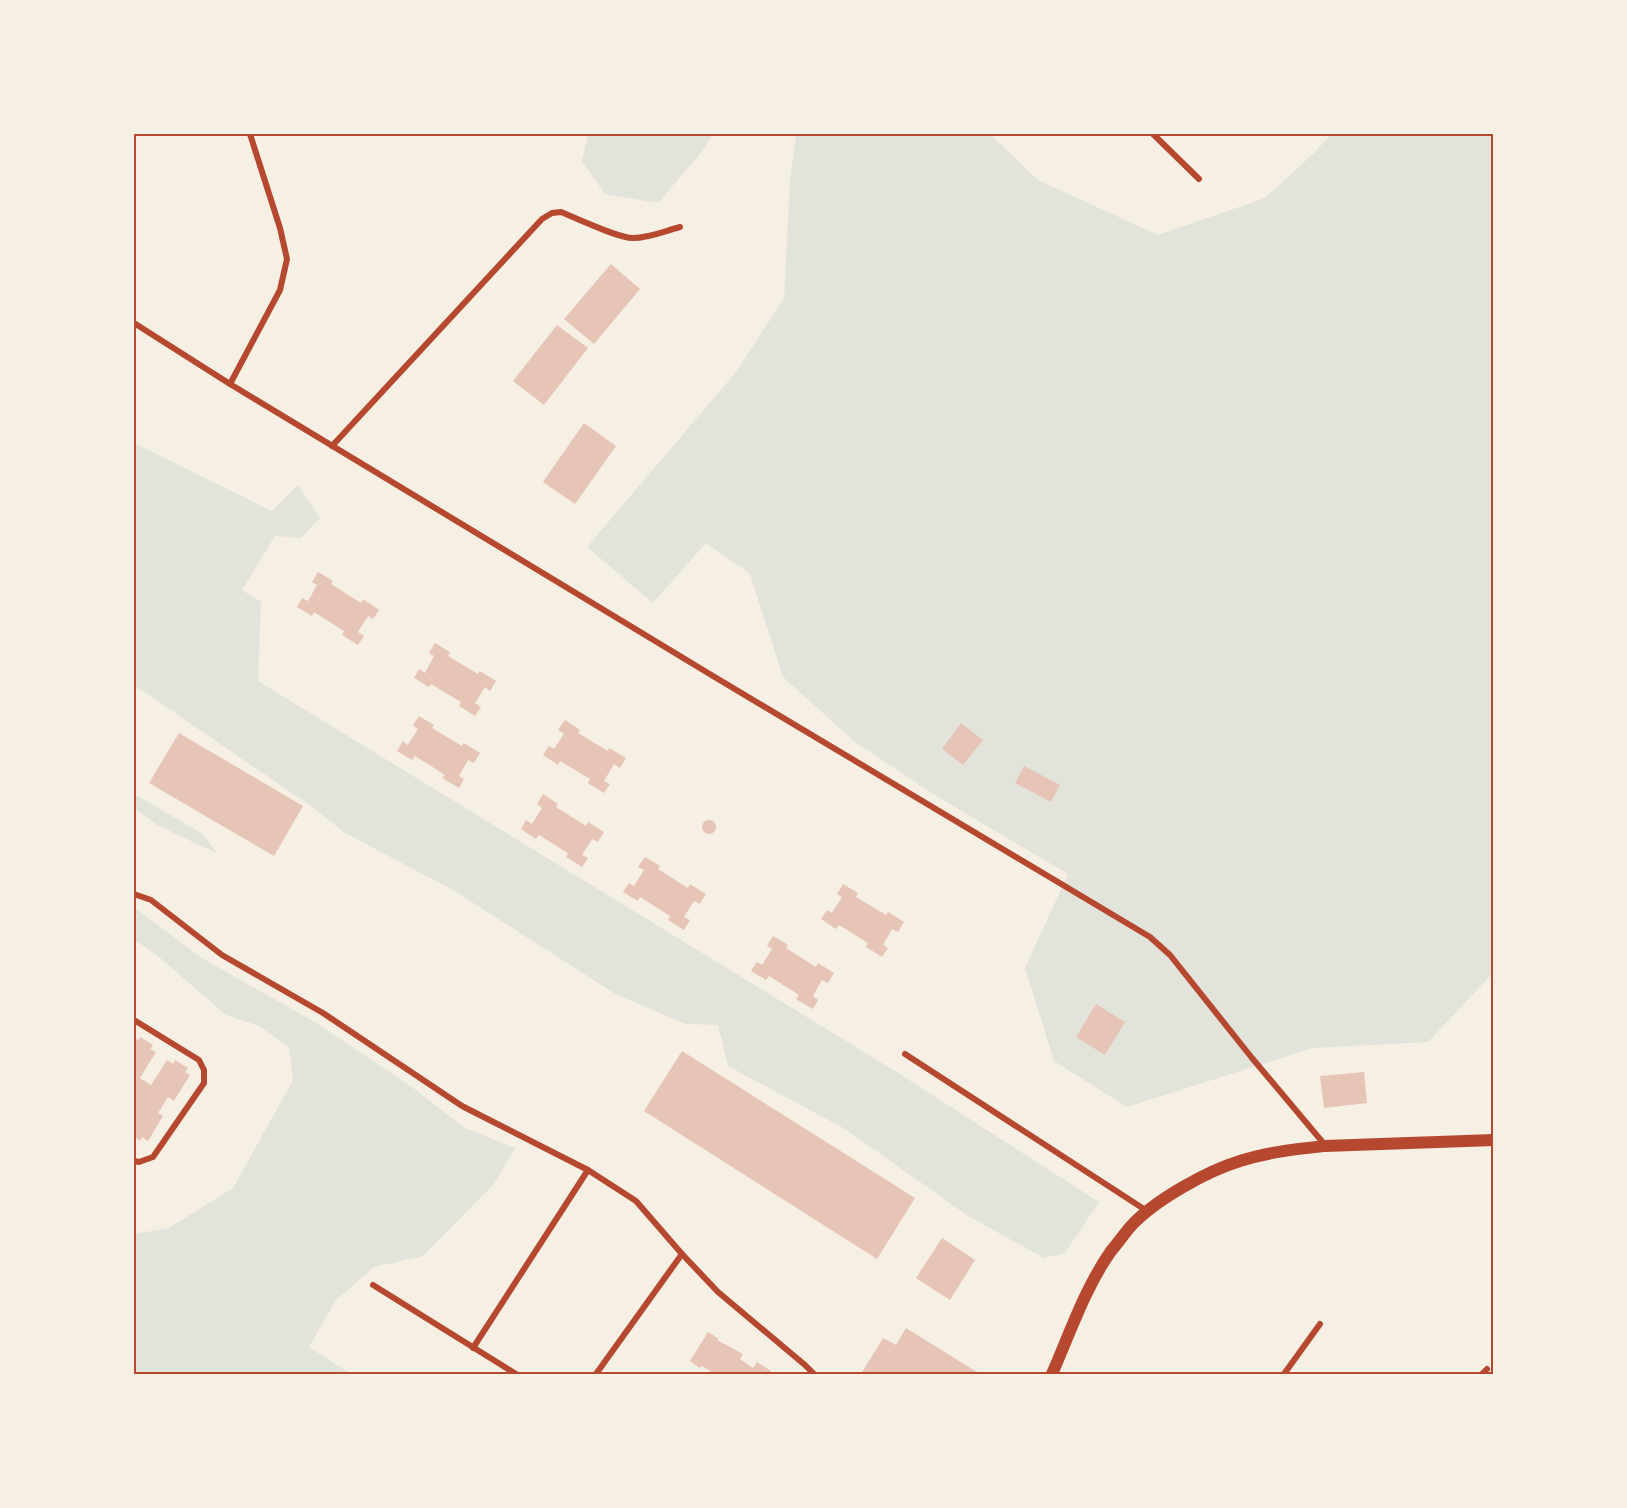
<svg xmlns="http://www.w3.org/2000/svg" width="1627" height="1508" viewBox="0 0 1627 1508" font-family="'Fira Sans',sans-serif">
<rect width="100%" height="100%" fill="#f6efe4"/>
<g fill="#e2e4dc">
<path d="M588,134H713L699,155L658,203L605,194L582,161Z"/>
<path d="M796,134H990L1038,180L1158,235L1265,198L1316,151L1331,134H1493V973L1428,1042L1313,1048L1127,1107L1054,1061L1025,968L1068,874L938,797L856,743L783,677L750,574L706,543L653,603L587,547L736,372L784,298L790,181Z"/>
<path d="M134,443L272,511L298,485L320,518L301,538L275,536L242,590L261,602L258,681L895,1071L1099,1202L1065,1253L1044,1258L968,1216L845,1129L728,1066L718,1025L686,1024L617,995L453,890L345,833L308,804L134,685Z"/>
<path d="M134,794L203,834L218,854L157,825L134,808Z"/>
<path d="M134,907L202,958L318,1024L412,1087L465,1128L515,1148L493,1185L423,1256L374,1267L336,1300L309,1347L351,1374H134V1234L169,1228L233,1188L293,1080L289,1047L259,1026L226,1015L159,957L134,939Z"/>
</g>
<g fill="#e6c5b7">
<path d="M611,264L640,289L594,344L564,319Z"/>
<path d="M557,325L588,348L544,405L513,381Z"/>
<path d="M584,423L616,446L575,504L543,482Z"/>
<path d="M318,572L333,581L331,584L361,603L363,599L379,610L373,619L368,616L358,632L364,636L358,645L342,635L344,631L314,612L312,616L297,607L302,598L308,601L317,585L312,582Z"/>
<path d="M435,643L450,652L448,656L478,674L480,671L496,681L490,691L485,687L475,703L481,707L475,716L459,706L461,702L431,684L429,687L414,678L419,669L425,673L434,656L429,653Z"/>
<path d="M419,716L434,725L432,728L462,746L464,743L480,753L474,763L468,760L459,776L464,779L459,788L442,778L445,775L415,756L412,760L397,751L403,741L408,745L418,729L413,725Z"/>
<path d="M565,720L580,730L578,733L608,751L609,748L626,758L620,768L614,764L604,781L610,784L604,793L588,783L590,779L560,761L558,765L543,755L549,746L554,749L564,734L558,730Z"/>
<path d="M961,723L983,740L963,765L942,749Z"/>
<path d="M179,733L303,806L274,856L149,783Z"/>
<path d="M1024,766L1060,785L1051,802L1015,783Z"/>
<path d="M543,794L558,804L556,807L586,826L588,822L604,832L598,842L592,839L582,855L588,858L582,867L566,857L568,853L539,835L536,839L521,829L526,820L532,824L542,808L537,804Z"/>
<circle cx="709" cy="827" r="7"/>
<path d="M645,857L660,866L658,869L688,888L690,884L706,894L700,904L694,901L684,917L690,920L684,930L668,920L670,916L640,897L638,901L623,892L629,883L634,886L644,870L638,867Z"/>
<path d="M843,884L858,893L856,897L886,915L888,912L904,922L898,932L892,929L883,945L888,948L882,957L866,947L868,943L839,925L836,929L821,919L827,910L832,913L842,897L837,894Z"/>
<path d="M773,936L788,945L786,948L816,967L818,963L834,973L828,983L822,980L813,996L818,1000L813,1009L796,999L799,995L769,976L766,980L751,971L757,962L762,965L772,949L767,946Z"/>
<path d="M1096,1004L1125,1022L1105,1055L1076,1037Z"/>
<path d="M140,1037L153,1045L150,1049L156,1052L140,1078L151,1085L167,1060L173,1064L175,1060L188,1068L185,1072L190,1075L174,1101L168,1097L158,1113L163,1116L148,1141L142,1137L140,1141L134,1136V1038L138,1040Z"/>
<path d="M682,1051L915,1198L877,1259L644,1111Z"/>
<path d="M1364,1072L1367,1103L1324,1108L1320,1076Z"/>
<path d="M942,1238L975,1260L950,1300L916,1278Z"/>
<path d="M906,1328L980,1374H861L883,1338L896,1345Z"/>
<path d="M708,1332L719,1339L717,1340L743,1354L740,1359L753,1368L757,1362L771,1371L770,1374H715L702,1366L700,1368L690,1361Z"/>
</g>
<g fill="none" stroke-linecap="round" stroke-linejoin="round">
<g stroke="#b5482f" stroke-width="6">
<path d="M1153,134L1199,179"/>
<path d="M134,323L230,384L713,676L1150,937L1170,955L1252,1058L1325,1145"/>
<path d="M230,384L280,290L287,259L280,228L250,134"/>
<path d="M332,446L542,219L552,213L561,212C578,219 618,238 633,238C649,238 665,231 680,227"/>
<path d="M134,894L151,900L222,955L323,1013L462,1106L588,1170L636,1201L682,1254L718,1292L805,1365L814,1374"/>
<path d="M134,1020L199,1060L204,1070V1083L153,1157L139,1162L134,1161"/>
<path d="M905,1054L1147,1211"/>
<path d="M373,1285L516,1374"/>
<path d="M473,1348L588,1170"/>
<path d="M596,1374L682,1254"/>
<path d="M1284,1374L1320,1324"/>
<path d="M1482,1374L1487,1369"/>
</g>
<path stroke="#b5482f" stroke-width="12" d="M1052,1374C1070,1333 1085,1288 1111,1251C1118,1243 1124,1234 1131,1226C1155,1200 1207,1171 1240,1161C1268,1152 1297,1149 1325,1146L1494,1140"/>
</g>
<rect width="1627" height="1508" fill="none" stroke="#f6efe4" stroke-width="270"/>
<rect x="135" y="135" width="1357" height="1238" fill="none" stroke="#b5482f" stroke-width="2"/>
</svg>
